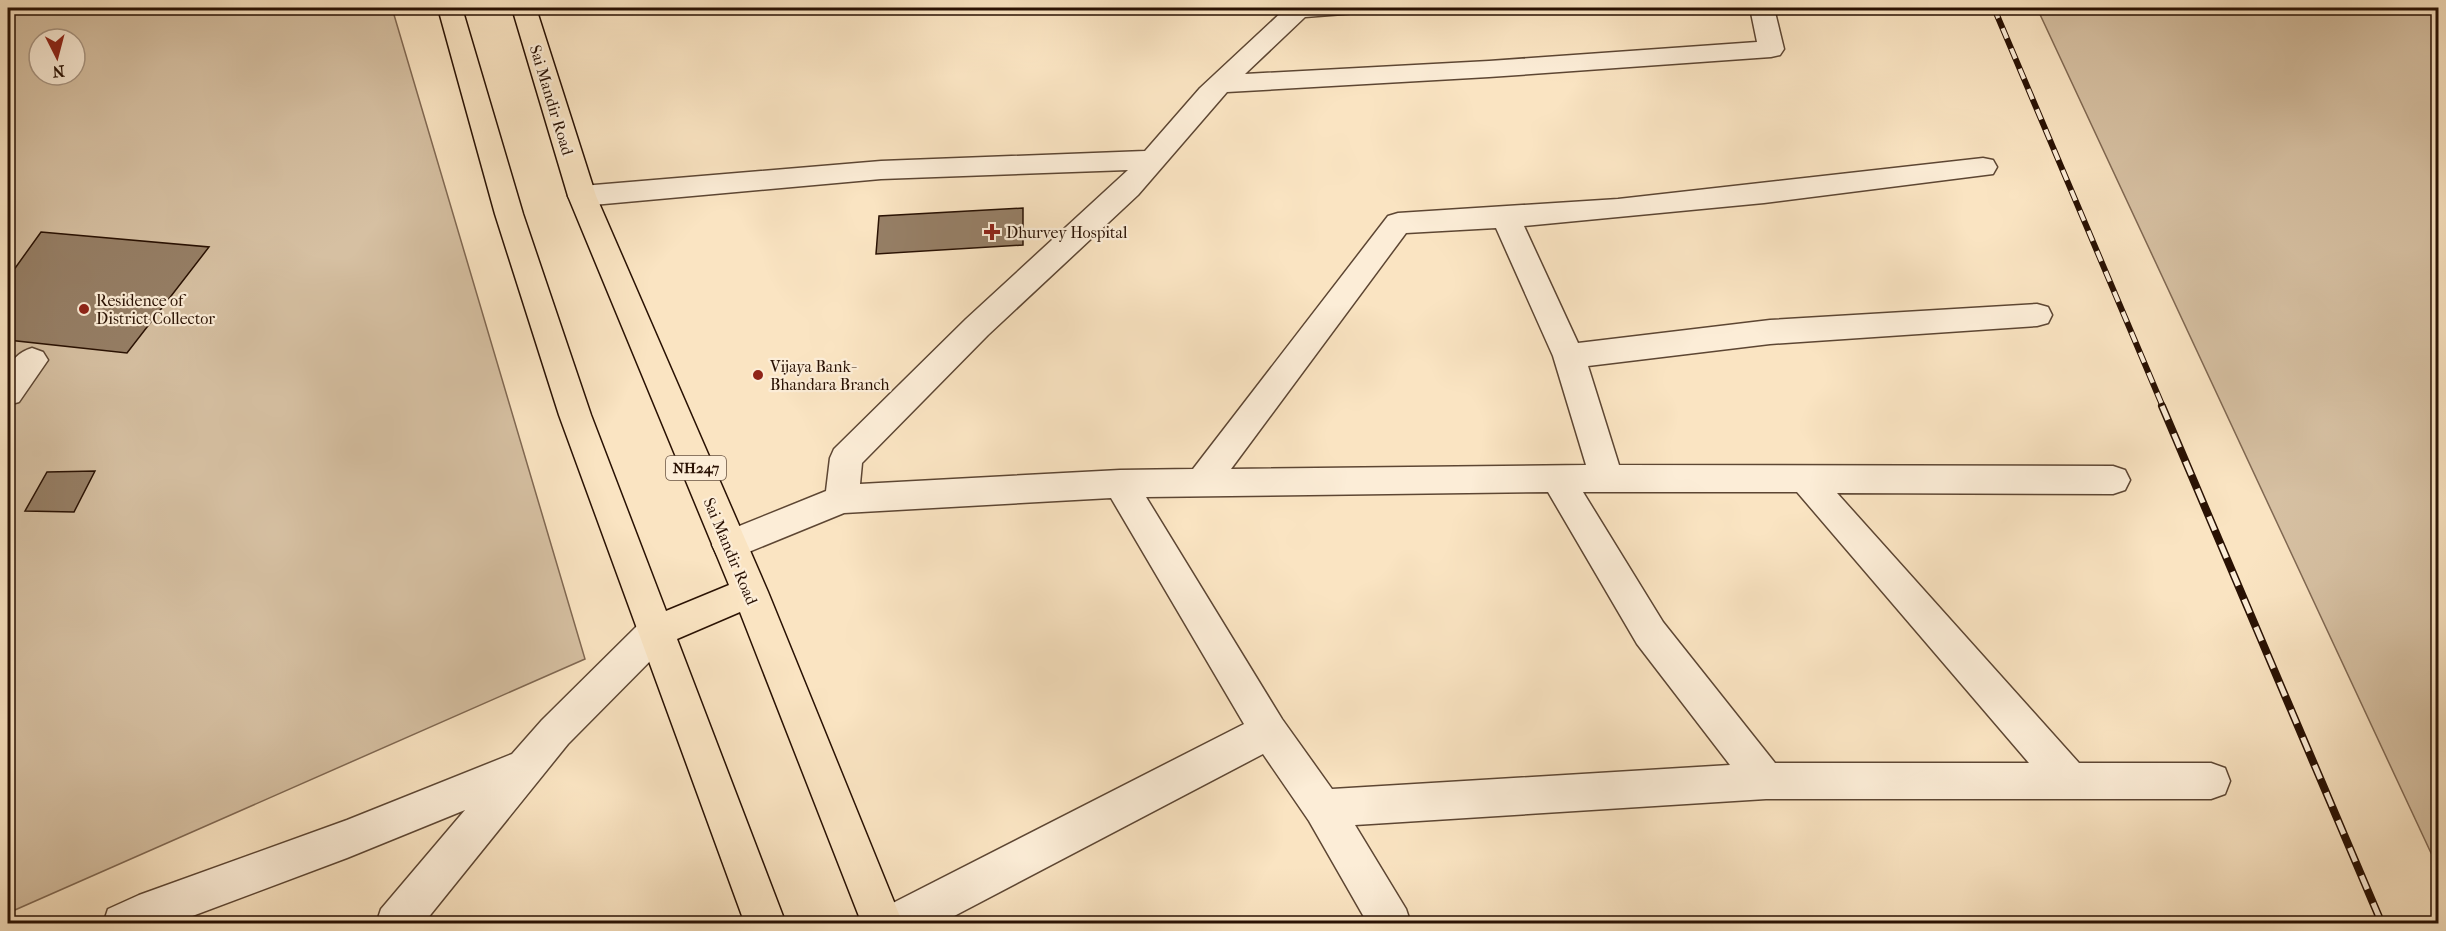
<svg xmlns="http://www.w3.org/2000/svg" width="2446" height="931" viewBox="0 0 2446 931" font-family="'IM FELL French Canon',serif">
<rect width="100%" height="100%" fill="#fae4c2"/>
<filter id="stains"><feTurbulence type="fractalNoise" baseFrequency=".00333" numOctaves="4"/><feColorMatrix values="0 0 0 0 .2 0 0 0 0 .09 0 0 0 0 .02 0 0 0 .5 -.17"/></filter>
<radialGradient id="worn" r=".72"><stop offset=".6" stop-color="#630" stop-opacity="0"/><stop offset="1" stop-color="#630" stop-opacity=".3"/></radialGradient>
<g fill="#d6c0a2" stroke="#806852" stroke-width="1.5" fill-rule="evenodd">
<path d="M108,8H392L585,659L8,913V14ZM39,39H75V75H39Z"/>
<path d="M2037,8H2438V868Z"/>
</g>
<g fill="#967f66" stroke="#291103" stroke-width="1.5">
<path d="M1023,208V245L876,254L879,216Z"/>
<path d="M41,232L209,247L127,353L8,340V278Z"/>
<path d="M95,471L74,512L25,511L47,472Z"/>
</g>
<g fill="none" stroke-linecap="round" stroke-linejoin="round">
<g stroke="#5d4633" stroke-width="3">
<g id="minor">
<path d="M1286,8H1360L1357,13L1305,17L1245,74L1489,61L1757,42L1750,8H1774L1784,49L1780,55L1771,57L1489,77L1227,92L1138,195L988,335L862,463L860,484L1120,470L1193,469L1388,216L1398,213L1618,199L1983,158L1993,160L1997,167L1993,174L1764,203L1524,226L1578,343L1770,320L2037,304L2048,307L2052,315L2048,323L2037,326L1770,344L1588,366L1619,465L2113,466L2125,470L2130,480L2125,490L2113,494L1837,493L2079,763H2211L2225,768L2230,781L2225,794L2211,799H1766L1355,825L1406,909L1411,924H1368L1309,821L1263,754L939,924H876L881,909L1244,724L1111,498L844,513L729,560L717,555L712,545L717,535L826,491L830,458L834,449L966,319L1128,170L881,179L582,206L572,203L568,196L572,189L582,186L881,161L1145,151L1200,88ZM1496,228L1553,356L1586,465L1231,469L1406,233ZM1548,492L1637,644L1730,765L1332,789L1282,719L1146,497ZM1583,492H1797L2029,763H1775L1663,622Z"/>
<path d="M32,348L43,352L48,360L19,402L8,405C8,380 3,357 32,348Z"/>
<path d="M655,616L668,621L673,632L668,643L568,744L423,924H376L381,909L465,810L347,858L171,924H103L108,909L139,895L347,820L512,754L542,720L642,621Z"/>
</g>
</g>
<g stroke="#291103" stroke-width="3">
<path id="highway" d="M438,8H462L523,214L591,415L666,611L729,585L568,196L512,8H536L596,196L768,592L903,924H862L740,612L677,639L786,924H745L559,415L495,214Z"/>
</g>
<use href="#minor" fill="#fcedd7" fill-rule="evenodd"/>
<use href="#highway" fill="#fae4c2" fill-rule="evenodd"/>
<g stroke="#291103" stroke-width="6">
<path id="rail-far1" d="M1994,8L2163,407"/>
</g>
<g stroke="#291103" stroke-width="8">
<path id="rail" d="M2162,406L2382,924"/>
</g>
<use href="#rail-far1" stroke="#fcedd7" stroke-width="4" stroke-dasharray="11" stroke-linecap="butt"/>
<use href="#rail" stroke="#fcedd7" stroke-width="5" stroke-dasharray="15" stroke-linecap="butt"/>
</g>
<g fill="#8f2418" stroke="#fcedd7" stroke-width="2">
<path d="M989 223h6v6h6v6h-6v6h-6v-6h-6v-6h6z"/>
<circle cx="84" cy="309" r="6"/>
<circle cx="758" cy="375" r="6"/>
</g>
<g text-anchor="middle" stroke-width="4.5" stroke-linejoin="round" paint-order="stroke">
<rect fill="#fcedd7" stroke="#685343" stroke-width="1.5" x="666" y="456" width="60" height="24" rx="4.5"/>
<g font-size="15" font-weight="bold" fill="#291103">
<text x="696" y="473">NH247</text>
</g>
<g font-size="16" fill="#291103" stroke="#fcedd7">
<text transform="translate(552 100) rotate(73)" y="6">Sai Mandir Road</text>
<text transform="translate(731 551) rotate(67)" y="6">Sai Mandir Road</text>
</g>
<g font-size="16" fill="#291103" stroke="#fcedd7" text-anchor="start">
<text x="1006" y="238">Dhurvey Hospital</text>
<text x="96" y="306">Residence of<tspan x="96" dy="18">District Collector</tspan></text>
<text x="770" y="372">Vijaya Bank-<tspan x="770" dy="18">Bhandara Branch</tspan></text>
</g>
</g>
<rect width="2446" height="931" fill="none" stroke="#fae4c2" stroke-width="30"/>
<rect x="9" y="9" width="2428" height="913" fill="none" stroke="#291103" stroke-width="3"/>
<rect x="15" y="15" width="2416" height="901" fill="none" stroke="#291103" stroke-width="1.5"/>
<g transform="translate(57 57) rotate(174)"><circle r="28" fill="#fcedd7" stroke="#a89582" stroke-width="1.5"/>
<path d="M0-4.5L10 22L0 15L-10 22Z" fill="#8f2418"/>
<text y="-9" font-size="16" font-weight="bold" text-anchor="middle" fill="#291103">N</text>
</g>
<rect width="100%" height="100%" filter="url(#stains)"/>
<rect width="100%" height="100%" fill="url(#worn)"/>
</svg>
